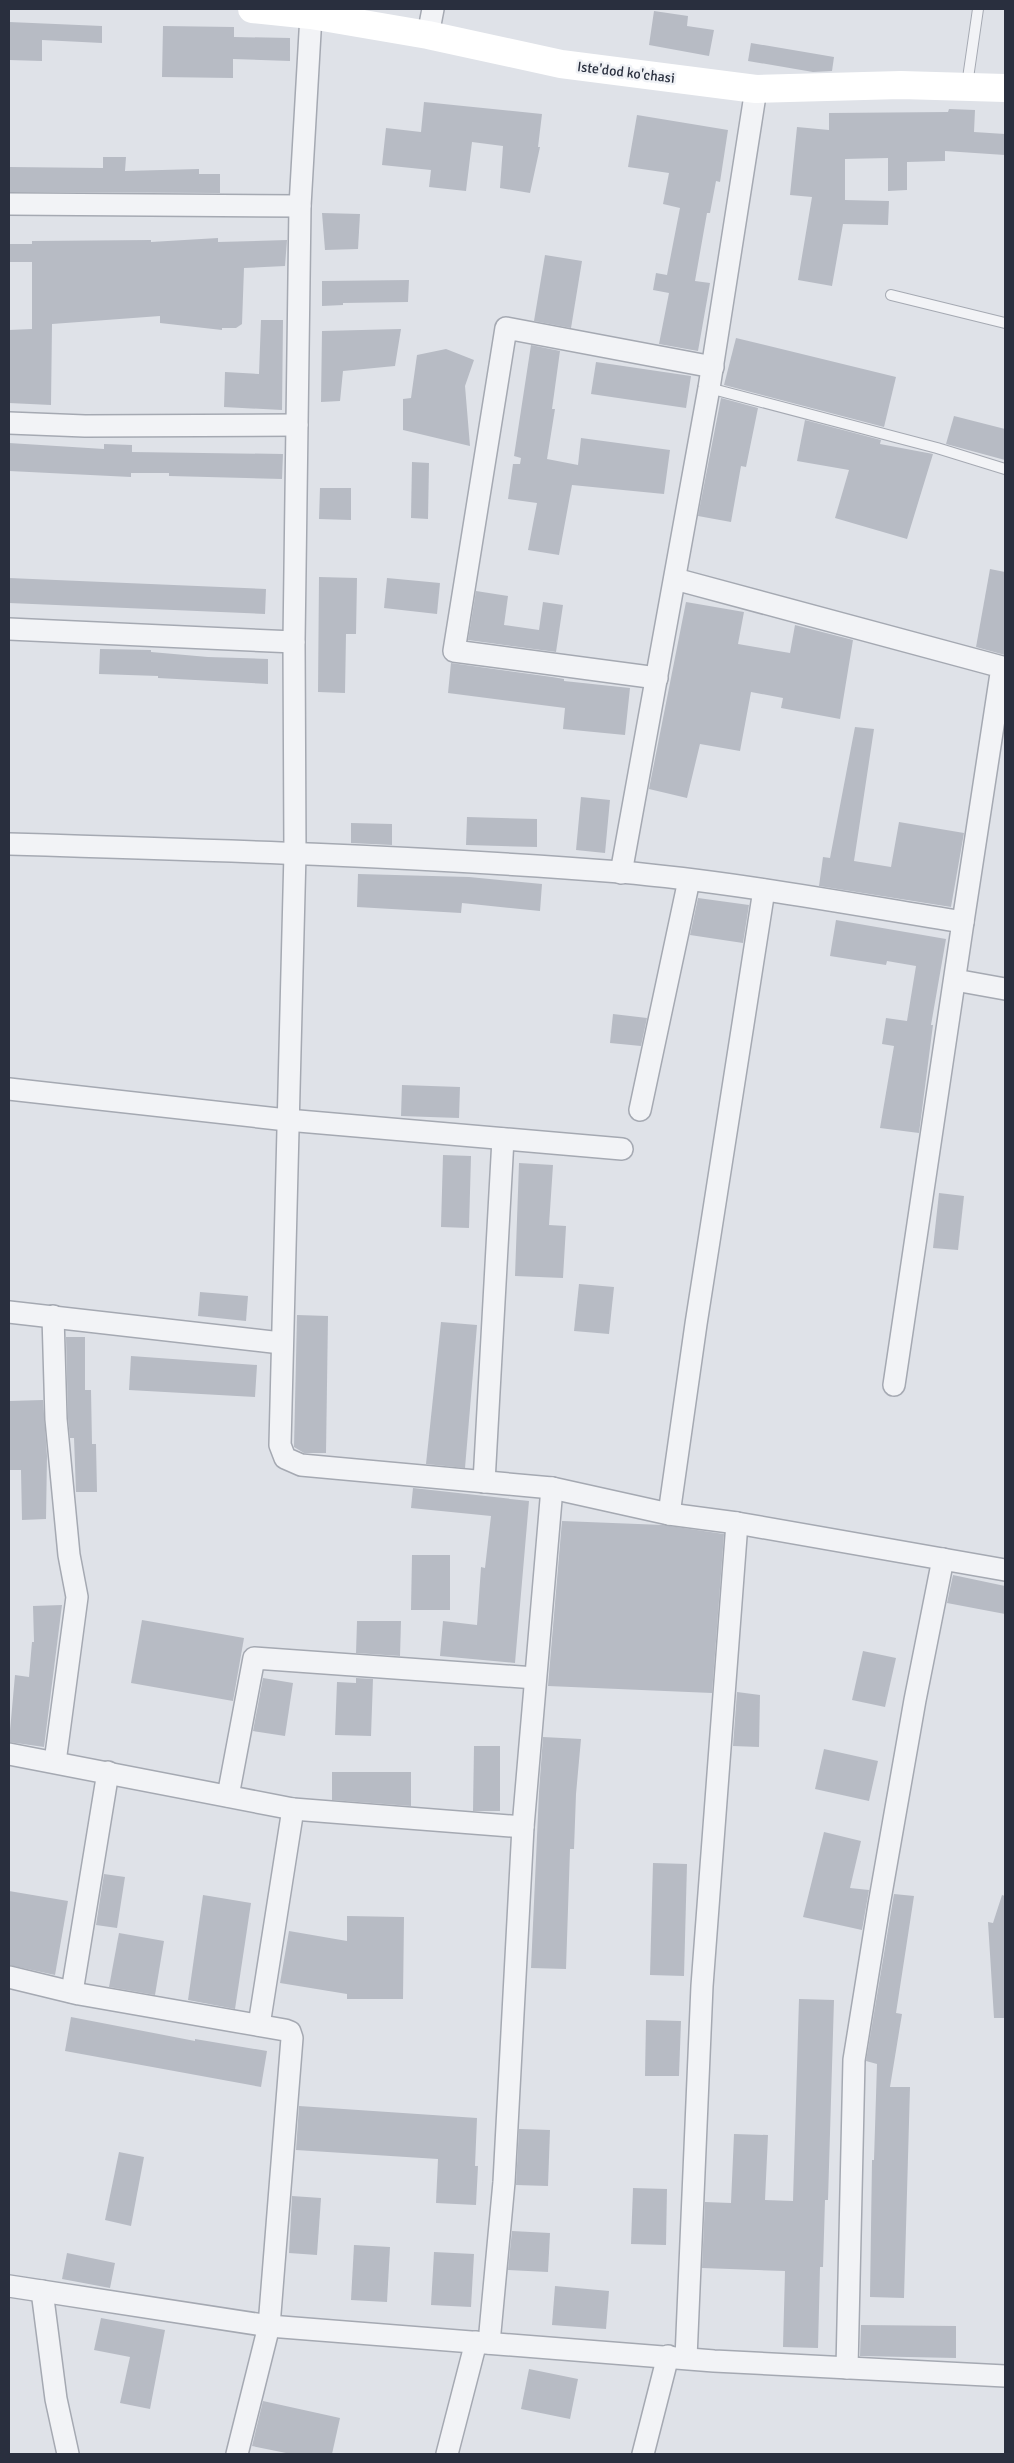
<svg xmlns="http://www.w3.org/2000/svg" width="1014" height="2463" viewBox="0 0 1014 2463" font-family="Signika,sans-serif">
<rect width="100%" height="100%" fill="#dfe2e8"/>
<g fill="#b7bbc4">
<path d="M654,11L688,16L687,26L714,30L709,56L649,45Z"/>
<path d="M9,22L102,26V43L42,40V61L9,60Z"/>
<path d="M163,26L234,27V37L290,38V61L233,59V78L162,77Z"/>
<path d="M751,43L834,57L832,71L813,72L748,61Z"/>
<path d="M424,102L542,114L538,147H540L530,193L500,188L503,146L472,142L466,191L429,187L431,170L382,165L386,128L421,132Z"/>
<path d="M949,109L975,110L974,132L1005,134V155L945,151V161L907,162V190L888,191V158L845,159V200L889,201L888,225L843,224L832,286L798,280L812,197L790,195L797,127L829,130V113L948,112Z"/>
<path d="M637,115L728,130L720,182L716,181L710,213H707L695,281L710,283L698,351L659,344L669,293L653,290L656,273L667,275L680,208L663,204L669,173L628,167Z"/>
<path d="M103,157H126L125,171L199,169V174H220V193L9,192V167L103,168Z"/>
<path d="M322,213L360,214L358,249L325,250Z"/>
<path d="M218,238V242L287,240L285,266L244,268L242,324L236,328H222V330L160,323V316L52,324L51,405L9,403V330L32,329V262H9V244H32V241L151,240V242Z"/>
<path d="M545,255L582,261L571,328L534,321Z"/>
<path d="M409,280L408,302L343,303V305L322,306V281Z"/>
<path d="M261,320H283L282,410L224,407L225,372L259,374Z"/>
<path d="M401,329L395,366L343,371L340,401L321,402L322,331Z"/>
<path d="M736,338L896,377L884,427L724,385Z"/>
<path d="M531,345L560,351L552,409H555L547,459L578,465L581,438L670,450L664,494L572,485L559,555L528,550L537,503L508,499L513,464H520L521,458L514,456Z"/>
<path d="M446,349L474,360L465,386L470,446L403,430V399L411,398L417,355Z"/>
<path d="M596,362L691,376L686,408L591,394Z"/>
<path d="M721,398L758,408L746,467L741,466L731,522L698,516Z"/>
<path d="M954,416L1005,429V460L946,444Z"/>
<path d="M805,420L881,440L880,444L933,454L907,539L835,518L849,470L797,461Z"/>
<path d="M9,443L104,449V444L132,445V452L283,454L282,479L169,476V473H131V477L9,471Z"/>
<path d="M412,462L429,463L428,519L411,518Z"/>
<path d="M320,488H351V520L319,519Z"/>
<path d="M990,569L1005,572V655L976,647Z"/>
<path d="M319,577L357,578L356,634H346L345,693L318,692Z"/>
<path d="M9,578L266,589L265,614L9,603Z"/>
<path d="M387,578L440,583L437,614L384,608Z"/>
<path d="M476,591L508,596L504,625L539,630L543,602L563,605L556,652L468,640Z"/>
<path d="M686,602L744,612L738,644L790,653L795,625L853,640L840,719L781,708L783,698L751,692L740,751L700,744L687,798L649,789Z"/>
<path d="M100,649L151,650V652L208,657L268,659V684L158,678V676L99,674Z"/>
<path d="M451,663L552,677L564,679V681L630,688L625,735L563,729L565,708L448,693Z"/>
<path d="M855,727L874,729L854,861L891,867L899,822L964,833L951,907L819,886L823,857L830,858Z"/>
<path d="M581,797L610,800L605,853L576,850Z"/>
<path d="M467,817L537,819V847L466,845Z"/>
<path d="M351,823L392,824V845L351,843Z"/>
<path d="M358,874L469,877L542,884L540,911L462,903L461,913L357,907Z"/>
<path d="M698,898L749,905L743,943L690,935Z"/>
<path d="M836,920L946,939L931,1025H933L919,1133L880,1128L894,1046L882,1044L886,1018L907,1021L916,966L887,961L886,965L830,956Z"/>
<path d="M613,1014L647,1018L641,1046L610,1043Z"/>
<path d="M402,1085L460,1087L459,1118L401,1116Z"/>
<path d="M443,1155L471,1156L469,1228L441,1227Z"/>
<path d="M519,1163L553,1165L549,1225L566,1226L563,1278L515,1276Z"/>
<path d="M939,1193L964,1196L958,1250L933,1248Z"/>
<path d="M579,1284L614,1287L609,1334L574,1331Z"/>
<path d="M200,1292L248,1296L246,1321L198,1316Z"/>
<path d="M297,1315L328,1316L326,1453H304L294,1447Z"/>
<path d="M441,1322L477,1325L465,1468L426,1464Z"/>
<path d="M66,1337H85V1390H91L92,1444H96L97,1492H76L74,1438H70L68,1418Z"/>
<path d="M131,1356L257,1365L255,1397L129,1390Z"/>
<path d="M43,1400L47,1456L46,1519L22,1520L21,1470H9V1401Z"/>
<path d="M413,1488L529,1501L515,1663L440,1656L443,1621L477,1625L481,1567L485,1568L491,1516L411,1508Z"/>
<path d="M562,1521L663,1525L724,1534L712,1693L548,1686Z"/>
<path d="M412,1555H450V1610H411Z"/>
<path d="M953,1575L1005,1586V1614L947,1603Z"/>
<path d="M62,1605L44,1747L9,1742L15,1675L29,1677L32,1642H34L33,1606Z"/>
<path d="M142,1620L244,1638L233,1701L131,1683Z"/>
<path d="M357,1621H401L400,1656L356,1653Z"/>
<path d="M863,1651L896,1658L885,1707L852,1700Z"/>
<path d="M263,1678L293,1683L285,1736L253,1731Z"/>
<path d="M356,1678L373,1679L371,1736L335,1735L337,1682L356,1683Z"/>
<path d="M737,1692L760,1695L759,1747L733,1746Z"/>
<path d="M543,1737L581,1739L576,1794L574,1849H570L566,1969L531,1968L539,1792Z"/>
<path d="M474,1746H500V1811H473Z"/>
<path d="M824,1749L878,1761L869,1801L815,1789Z"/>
<path d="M332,1772H411V1806L332,1800Z"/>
<path d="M824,1832L861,1841L850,1888L869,1890L862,1930L803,1917Z"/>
<path d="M653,1863L687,1864L684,1976L650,1975Z"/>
<path d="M104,1874L125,1877L117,1928L96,1925Z"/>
<path d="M9,1891L68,1901L55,1975L9,1965Z"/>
<path d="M894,1894L914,1896L896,2013L902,2014L890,2087H910L904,2298L870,2297L872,2160H874L877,2064L866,2061Z"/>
<path d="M203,1895L251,1903L235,2009L188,2000Z"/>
<path d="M1002,1895L1005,1896V2018H994L988,1922L993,1923Z"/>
<path d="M347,1916L404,1917L403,1999H347V1994L280,1983L289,1931L347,1941Z"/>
<path d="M119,1933L164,1941L155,1995L109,1987Z"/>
<path d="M799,1999L834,2000L828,2200H825L823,2267H820L818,2348L783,2347L785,2271L702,2268L705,2202L731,2203L734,2134L768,2135L765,2200L793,2201Z"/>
<path d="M71,2017L195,2041V2039L267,2051L261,2087L65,2051Z"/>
<path d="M646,2020L681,2021L679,2076H645Z"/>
<path d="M299,2106L477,2118L475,2166H478L476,2205L436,2203L438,2159L296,2150Z"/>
<path d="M519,2129L550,2130L548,2186L516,2185Z"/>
<path d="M119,2152L144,2157L131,2226L105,2220Z"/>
<path d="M633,2188L667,2189L666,2245L631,2244Z"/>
<path d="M292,2196L321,2198L317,2255L289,2253Z"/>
<path d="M512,2231L550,2233L548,2272L508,2270Z"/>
<path d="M354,2245L390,2247L387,2302L351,2300Z"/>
<path d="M434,2252L474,2254L471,2307L431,2305Z"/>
<path d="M67,2253L115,2263L110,2288L62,2279Z"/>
<path d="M555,2286L609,2291L606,2329L552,2325Z"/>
<path d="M101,2318L165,2330L150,2409L120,2403L130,2357L94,2350Z"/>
<path d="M861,2325L956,2326V2358L860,2356Z"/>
<path d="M529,2369L578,2379L570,2419L521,2409Z"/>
<path d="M263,2401L340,2418L332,2454H291L252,2446Z"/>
</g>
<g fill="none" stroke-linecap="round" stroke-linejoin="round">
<g stroke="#a5a9b2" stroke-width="12">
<g id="lane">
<path d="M967,85L978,9"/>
<path d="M891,295L1005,323"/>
<path d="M709,388L937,448L1005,469"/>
</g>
</g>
<g stroke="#a5a9b2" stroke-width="24">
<g id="street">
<path d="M311,15L300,206L294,642L295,853L280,1445L285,1458L301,1465L552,1488L669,1514L737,1523L1005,1570"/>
<path d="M428,35L433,9"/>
<path d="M9,204L300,206"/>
<path d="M9,423L85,426L297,425"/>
<path d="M675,579L1002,667L963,922"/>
<path d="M9,629L294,642"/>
<path d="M657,678L454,651L506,328L713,367"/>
<path d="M9,844C213,850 417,856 620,872C735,882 850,904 963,922L894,1385"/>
<path d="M621,873L709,388L756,89"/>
<path d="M955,980L1005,989"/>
<path d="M9,1089L287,1120L622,1149"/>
<path d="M640,1110L689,880"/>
<path d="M9,1312L281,1343"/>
<path d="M53,1316L56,1419L69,1555L77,1597L55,1762"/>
<path d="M484,1482L503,1139"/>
<path d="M669,1514L696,1324L764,890"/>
<path d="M9,1754L293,1809L523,1827"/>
<path d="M228,1796L254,1658L535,1678"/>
<path d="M9,1977L79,1994L285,2030L290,2032L292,2038L269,2326L237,2454"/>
<path d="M72,1992L108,1772"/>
<path d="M259,2025L293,1809"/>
<path d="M9,2286L269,2326L714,2361L1005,2376"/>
<path d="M42,2291L56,2399L68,2454"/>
<path d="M489,2343L504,2182L523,1827L552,1488"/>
<path d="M686,2358L702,1986L737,1523"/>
<path d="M847,2368L854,2060L879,1905L915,1700L943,1559"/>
<path d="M447,2454L476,2342"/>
<path d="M643,2454L668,2356"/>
</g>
</g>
<use href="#lane" stroke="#f2f3f6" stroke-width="10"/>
<use href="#street" stroke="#f2f3f6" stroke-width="21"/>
<path stroke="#fff" stroke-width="28" d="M252,9L311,15L428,35L561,64L756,89L901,85L1005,88"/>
</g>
<g text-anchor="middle" stroke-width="5" stroke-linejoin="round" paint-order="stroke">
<g font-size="14" fill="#292f3e" stroke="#eff1f5">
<text transform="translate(626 72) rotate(7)" y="5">Iste'dod ko'chasi</text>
</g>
</g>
<rect width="1014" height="2463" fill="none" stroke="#292f3e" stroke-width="20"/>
</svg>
